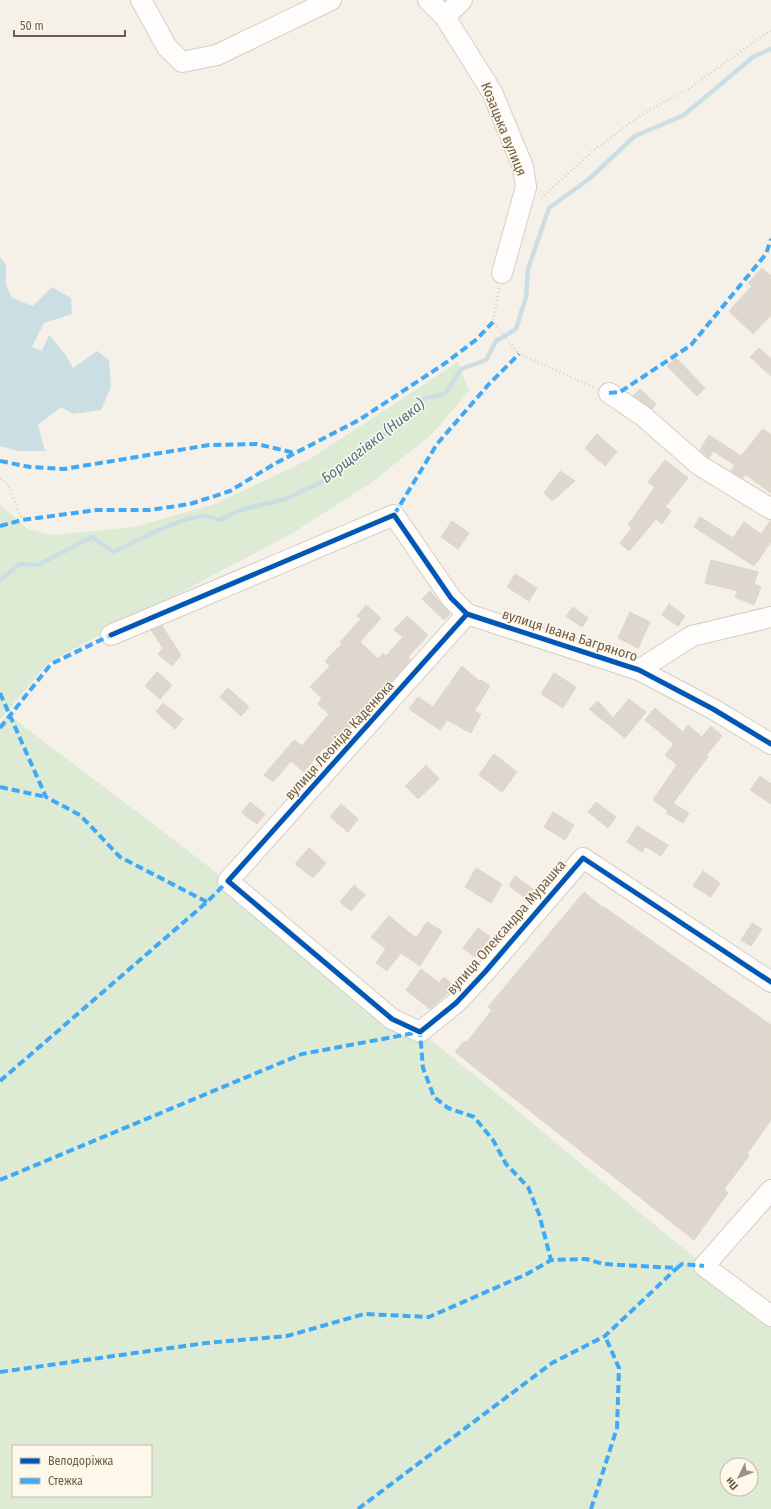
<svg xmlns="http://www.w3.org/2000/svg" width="771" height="1509" viewBox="0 0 771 1509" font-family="'Fira Sans Condensed',sans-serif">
<rect width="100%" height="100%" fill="#f5f1e8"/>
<g fill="#deebd4" fill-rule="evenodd">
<path d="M458,362L469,391L432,434L371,483L291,534L48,663L0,720V505L28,529L53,535L134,527L215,504L310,459Z"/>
<path d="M9,715C160,829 310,943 457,1061C562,1146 663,1236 771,1316V1509H0V722ZM13,1446H151V1496H13ZM727,1465H751V1489H727Z"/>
</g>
<path fill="#cbdee4" d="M0,257L6,265V285L12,298L33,306L52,287L71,298L72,314L44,323L32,347L42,351L49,335L65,354L73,368L97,351L109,360L111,387L101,410L73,414L61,407L38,425L45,451H18L0,446Z"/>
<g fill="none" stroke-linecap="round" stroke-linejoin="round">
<path stroke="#cbdee4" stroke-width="4.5" d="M0,580L20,564L38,565L92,537L114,552C134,542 183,516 204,516C209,516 214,519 219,520L240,510L285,499L320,483L389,431L422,399L445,394L461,369L486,360L496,341L516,329L526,297L528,269L549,208L589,179L635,136L684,115L753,57L771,49"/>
</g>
<g fill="#ded7ce" stroke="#ddd6cb">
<path d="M762,268L771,276V315L753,334L729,311L752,286L748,283Z"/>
<path d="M759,348L771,359V376L750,357Z"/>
<path d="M676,358L705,388L697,396L667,366Z"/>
<path d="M640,389L656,404L652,409L633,396Z"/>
<path d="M763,429L771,435V493L745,474L743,478L731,471L735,465L713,451L709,458L700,450L709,435L741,456Z"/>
<path d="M597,434L617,452L605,466L585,448Z"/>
<path d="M665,460L688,478L665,507L671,511L662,524L656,519L629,551L620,543L632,528L628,525L655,487L648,482Z"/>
<path d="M560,471L575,481L552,501L544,493Z"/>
<path d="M700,517L733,538L744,522L761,534L771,520V542L754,566L694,527Z"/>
<path d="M452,521L469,533L458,549L441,537Z"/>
<path d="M711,560L758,572L754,584L761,587L754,605L735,597L738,591L705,583Z"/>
<path d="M515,574L537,588L529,601L507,587Z"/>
<path d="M430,591L450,614L444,620L422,599Z"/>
<path d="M669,604L685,616L678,626L662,615Z"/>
<path d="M366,605L381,618L360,642L378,659L383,653L386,656L403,637L394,630L407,616L428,635L408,657L411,660L370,706L368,705L329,751L324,747L304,772L291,761L273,782L264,775L294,740L302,746L329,714L318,704L322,698L310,687L330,666L325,661L342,644L340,642L361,619L357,616Z"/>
<path d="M573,607L588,618L582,627L566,616Z"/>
<path d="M630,612L650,622L638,648L618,638Z"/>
<path d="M162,626L181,655L172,666L158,654L163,648L151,630Z"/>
<path d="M462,666L480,682L481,680L490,686L474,711L481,714L471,733L447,720L440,730L409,709L418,697L433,707Z"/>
<path d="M157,672L172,685L160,699L145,686Z"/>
<path d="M554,673L576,687L563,708L541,694Z"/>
<path d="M228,688L249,707L241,716L220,697Z"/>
<path d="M629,699L646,712L625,738L589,709L598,701L613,718Z"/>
<path d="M163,703L183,719L175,729L156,712Z"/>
<path d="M655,708L683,732L688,725L702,737L711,726L722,736L706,756L708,757L673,803L689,813L683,823L666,813L671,805L667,810L653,800L677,765L665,755L674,744L645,720Z"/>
<path d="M494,754L517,772L502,792L479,775Z"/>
<path d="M426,765L439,779L418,799L405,786Z"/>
<path d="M760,776L771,784V804L750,790Z"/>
<path d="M250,802L265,814L257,824L242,813Z"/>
<path d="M596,802L616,817L608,828L588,812Z"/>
<path d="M341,804L358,819L348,832L330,817Z"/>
<path d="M553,812L574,825L565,840L544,827Z"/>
<path d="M637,826L668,845L661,856L645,846L642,852L627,842Z"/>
<path d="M309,848L326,863L313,878L295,864Z"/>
<path d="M476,868L502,884L491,903L465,887Z"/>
<path d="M703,871L720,883L711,897L693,886Z"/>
<path d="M515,876L533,889L527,899L509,886Z"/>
<path d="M354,885L365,895L351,911L340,902Z"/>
<path d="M584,892L603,908L604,907L771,1025V1120L747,1154L749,1156L724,1189L728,1193L694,1240L455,1052L464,1041L466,1043L492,1010L488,1007Z"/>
<path d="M389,916L416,938L427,922L442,931L420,966L401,953L387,971L376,963L386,949L371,937Z"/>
<path d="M752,923L762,929L751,946L741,940Z"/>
<path d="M478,928L490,937L475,957L463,948Z"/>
<path d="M421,969L439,983L444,977L455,987L430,1009L406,990Z"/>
</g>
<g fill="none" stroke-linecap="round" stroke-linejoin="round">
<g stroke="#d4cec6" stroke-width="22">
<g id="minor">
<path d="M141,0L167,47L182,62L217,55L331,0"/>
<path d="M428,0L445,17L492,92L523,167L526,187L502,273"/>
<path d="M445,17L462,0"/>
<path d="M609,393L643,416L699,465L771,509"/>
<path d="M467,614L228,881L392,1019L420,1032L456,1003L485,972L583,858L771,982"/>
<path d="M111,635L394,515L451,598L467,614L639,670L713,709L771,744"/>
<path d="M639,670L692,636L771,617"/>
<path d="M771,1190L704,1266L771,1316"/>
</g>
</g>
<g stroke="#d6d0ca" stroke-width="2.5" stroke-dasharray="1 3" stroke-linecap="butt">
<path d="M541,198L593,151L641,115L691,87L771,30"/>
<path d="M499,288L493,322L519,354L593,387"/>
<path d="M0,479L8,484L22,520"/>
</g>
<use href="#minor" stroke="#fefdfc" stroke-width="20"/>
<g stroke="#3fa9f5" stroke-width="4" stroke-dasharray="8 4" stroke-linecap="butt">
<path d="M609,393L620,392L691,345L766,254L771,239"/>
<path d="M0,461L30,467L64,469L209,445L257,444L295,453"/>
<path d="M394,515L437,444L489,384L519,354"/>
<path d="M0,526L22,520L97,510H150L190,504L230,491L276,463L359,420L444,364L477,339L493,322"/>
<path d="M0,693L46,797L80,815L120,857L207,902"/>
<path d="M0,728L51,664L111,635"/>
<path d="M0,787L46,797"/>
<path d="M0,1081L207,902L228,881"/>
<path d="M0,1180L302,1054L420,1032L423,1068L434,1097L448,1108L474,1117L493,1140L506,1164L528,1187L539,1214L551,1260"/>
<path d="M0,1372L206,1343L287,1336L364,1314L429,1317L527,1274L551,1260L586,1259L603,1264L677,1268L682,1264L704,1266"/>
<path d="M358,1509L552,1363L605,1336L677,1268"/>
<path d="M591,1509L617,1428L619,1368L605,1336"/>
</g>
<g stroke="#fdf8e9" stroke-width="8">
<g id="cycleway">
<path d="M467,614L228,881L392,1019L420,1032L456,1003L485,972L583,858L771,982"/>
<path d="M111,635L394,515L451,598L467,614L639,670L713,709L771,744"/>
</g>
</g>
<use href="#cycleway" stroke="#0057b8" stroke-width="5"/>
</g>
<g text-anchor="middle" stroke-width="3" stroke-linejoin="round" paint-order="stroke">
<g font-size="14" fill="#705d4b" stroke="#fdf8e9">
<text transform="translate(504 129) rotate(68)" y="5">Козацька вулиця</text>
<text transform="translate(570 635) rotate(18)" y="5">вулиця Івана Багряного</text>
<text transform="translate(339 740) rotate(-48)" y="5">вулиця Леоніда Каденюка</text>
<text transform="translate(506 927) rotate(-49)" y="5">вулиця Олександра Мурашка</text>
</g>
<g font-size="15" font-style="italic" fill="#4a7589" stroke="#fdf8e9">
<text transform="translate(373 441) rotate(-38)" y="5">Борщагівка (Нивка)</text>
</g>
</g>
<rect x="12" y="1445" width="140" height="52" fill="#fdf8e9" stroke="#c5baaa"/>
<rect x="20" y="1458" width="20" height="6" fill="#0057b8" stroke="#c5baaa"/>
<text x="48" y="1465" font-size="12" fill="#705d4b">Велодоріжка</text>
<rect x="20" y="1478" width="20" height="6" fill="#3fa9f5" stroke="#c5baaa"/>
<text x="48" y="1485" font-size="12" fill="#705d4b">Стежка</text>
<g transform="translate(739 1477) rotate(227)"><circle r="19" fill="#fdf8e9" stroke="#c5baaa"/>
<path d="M0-3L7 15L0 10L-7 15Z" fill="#9f9182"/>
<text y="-6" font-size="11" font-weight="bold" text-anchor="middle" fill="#705d4b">Пн</text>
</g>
<path d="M14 30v6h111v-6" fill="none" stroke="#705d4b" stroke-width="2"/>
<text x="20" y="30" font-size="12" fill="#705d4b" stroke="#fdf8e9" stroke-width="3" paint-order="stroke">50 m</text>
</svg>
